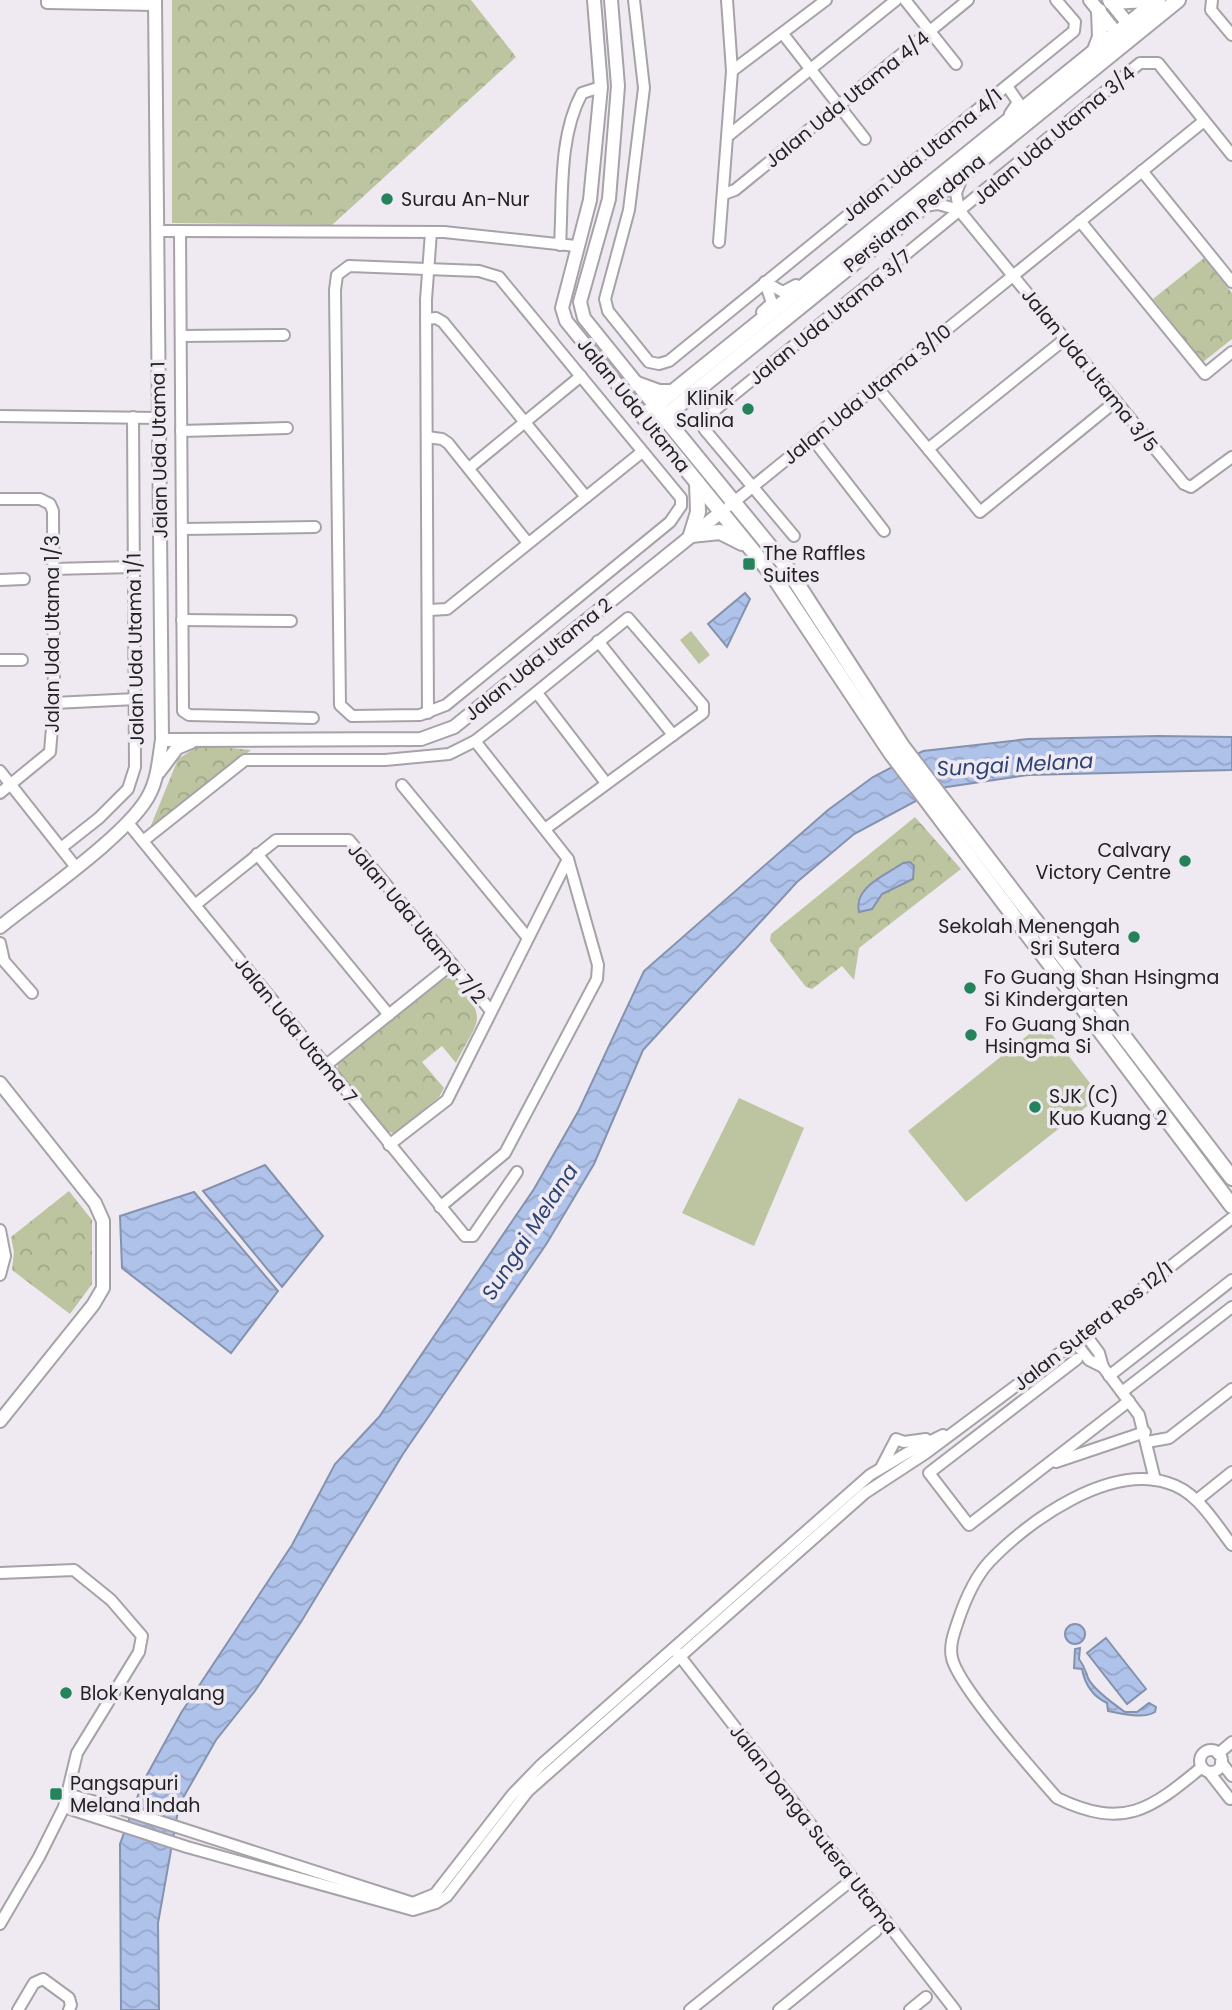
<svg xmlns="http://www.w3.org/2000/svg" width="1232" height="2010" viewBox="0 0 1232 2010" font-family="Poppins,sans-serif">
<defs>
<pattern id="park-crowns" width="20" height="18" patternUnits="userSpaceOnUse" patternTransform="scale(1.75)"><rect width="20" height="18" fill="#bcc4a0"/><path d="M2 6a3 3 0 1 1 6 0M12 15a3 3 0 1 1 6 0" fill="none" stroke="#a1a88a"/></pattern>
<pattern id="water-waves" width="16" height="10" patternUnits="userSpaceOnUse" patternTransform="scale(1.75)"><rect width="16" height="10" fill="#afc2ea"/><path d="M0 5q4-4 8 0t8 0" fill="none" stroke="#96a6c8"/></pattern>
</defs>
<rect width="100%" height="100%" fill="#efeaf1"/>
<g fill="#bcc4a0">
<path d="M691,631L710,655L699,664L680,640Z"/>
<path d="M1043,1023L1100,1096L966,1202L908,1131Z"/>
<path d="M739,1098L804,1128L754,1246L682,1213Z"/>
</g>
<g fill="url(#park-crowns)">
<path d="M172,0H471L516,57L332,225L172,223Z"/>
<path d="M1204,258L1232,293V339L1203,362L1153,299Z"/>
<path d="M200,745L251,750L150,828L178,759Z"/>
<path d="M915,817L961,869L859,948L854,980L842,966L812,989L806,987L770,941L771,934Z"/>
<path d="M445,978L455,979C489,1021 479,1017 456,1063L442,1046L422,1062L444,1088L439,1097L395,1133L386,1132L337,1071L338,1064Z"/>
<path d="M69,1191L92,1220V1284L70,1314L12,1270L14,1252L11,1237Z"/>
</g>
<g fill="url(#water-waves)" stroke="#8592ae" stroke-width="2">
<path d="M745,593L750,599L727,647L708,624Z"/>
<path d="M1158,736L1232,737V770L1028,775L940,788L854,834L797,882L643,1050L594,1164L547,1243L403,1454L301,1622L255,1691L216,1740L179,1805L158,1923L159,2010H121L120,1844L143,1782L181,1713L292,1545L335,1464L379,1417L534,1189L579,1110L644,971L828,810L873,777L923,751L1028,739Z"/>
<path d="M910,862L914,866L913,879L882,894L872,909L859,912C853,887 886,875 903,863Z"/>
<path d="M265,1165L323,1236L282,1287L203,1191Z"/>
<path d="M194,1192L278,1291L231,1353L122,1268L120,1216Z"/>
<circle cx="1075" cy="1634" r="10"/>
<path d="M1106,1638L1146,1689L1127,1704L1087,1653Z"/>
<path d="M1080,1648L1079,1659C1085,1667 1085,1670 1088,1678C1093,1689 1115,1705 1125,1712H1137L1149,1703L1156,1707L1155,1712C1144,1719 1122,1714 1108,1711L1107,1703C1092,1696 1085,1685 1082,1669L1074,1668L1075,1649Z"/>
</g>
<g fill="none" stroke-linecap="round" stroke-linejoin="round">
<g stroke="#a7a2a8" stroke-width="14">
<g id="minor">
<path d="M47,0V3L155,5"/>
<path d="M634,0L644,88L629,210L605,299L608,311L649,362L659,364L669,361L1074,31L1075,22L1056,0"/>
<path d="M905,0L956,64"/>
<path d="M1212,0L1211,10L1232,35"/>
<path d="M783,34L865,139"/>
<path d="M732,71L826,0"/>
<path d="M1007,86L1018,102L1010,114"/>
<path d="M729,135L896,0"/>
<path d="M1142,171L1232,282"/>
<path d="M963,175L956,193L959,210L1184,484L1191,487L1232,457"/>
<path d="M724,194L735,190L968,0"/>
<path d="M924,206L938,204L959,210"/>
<path d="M1080,221L1205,374L1232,352"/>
<path d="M157,231L444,232L576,246"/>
<path d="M180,231L183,711L189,715L313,718"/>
<path d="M719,242L732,71L727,0"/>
<path d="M560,245C563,197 558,137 582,93L601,87"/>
<path d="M349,266L479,271L499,277L681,498V506L670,522L446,705L420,715L352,716L340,705L335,290L337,275Z"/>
<path d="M765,282L783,292L796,285"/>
<path d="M762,312L772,303L765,282"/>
<path d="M426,319L436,318L443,322L586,497"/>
<path d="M181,336L284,335"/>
<path d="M876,386L980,512L1116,401"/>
<path d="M0,416L159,418"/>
<path d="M181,431L287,428"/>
<path d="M427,437L442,439L448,443L528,543"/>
<path d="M812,438L884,531"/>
<path d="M928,449L1065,339"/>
<path d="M469,468L581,376"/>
<path d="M0,499H40L50,504L53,511L54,703L50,752L0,793"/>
<path d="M729,506L1204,121"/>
<path d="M182,529L315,527"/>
<path d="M794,536L705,430L702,424L704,419L1140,63H1158L1232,155"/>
<path d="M52,569L134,567"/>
<path d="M0,580L24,579"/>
<path d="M429,610L447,609L642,452"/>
<path d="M182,620L291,621"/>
<path d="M598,641L673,735"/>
<path d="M0,660H22"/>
<path d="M537,693L606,783"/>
<path d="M54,703L136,699"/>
<path d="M428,713L426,300L431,232"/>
<path d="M0,771L75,866"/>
<path d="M402,785L528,938"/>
<path d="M128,823L465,1236H473L517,1172"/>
<path d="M143,841L245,760H385L449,754L475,741L506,717L628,618L703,705V713L545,829"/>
<path d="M61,848L99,818L128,789L135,767L133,417"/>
<path d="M257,854L389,1015"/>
<path d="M195,905L276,840H349L491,1011"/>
<path d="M0,943L4,961L32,993"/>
<path d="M325,1066L452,964"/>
<path d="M389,1145L447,1100L568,859"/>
<path d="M440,1207L505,1153L597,979L598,965L568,859L475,741"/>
<path d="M0,1230L5,1256L0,1275"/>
<path d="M1085,1334L1099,1353L1103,1367"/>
<path d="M1075,1342L1089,1360L1103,1367L1139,1415L1155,1480"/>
<path d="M1077,1359L929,1473L969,1525L1129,1401"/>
<path d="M1109,1376L1232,1280"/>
<path d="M1122,1392L1232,1307"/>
<path d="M1147,1442L1169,1438L1232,1389"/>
<path d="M1056,1462L1145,1432"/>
<path d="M882,1466L896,1439L904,1442L926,1439"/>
<path d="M1197,1500L1232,1472"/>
<path d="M0,1573L74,1570L111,1600L142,1636L139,1652L77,1753L64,1807L39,1857L0,1924"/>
<path d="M675,1650L955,2010"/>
<circle cx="1211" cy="1761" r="11"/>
<path d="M1218,1754L1232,1742"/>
<path d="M1221,1762L1232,1776"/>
<path d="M1202,1767C1150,1810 1124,1830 1057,1798C1035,1773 958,1686 952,1658C949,1646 954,1633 958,1621C965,1600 974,1578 990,1561C1029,1520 1109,1464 1168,1483C1197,1491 1214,1522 1232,1545"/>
<path d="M1209,1772L1230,1799"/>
<path d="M67,1794L118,1808L413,1903L435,1894L512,1795L541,1765L870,1475L907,1453L943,1435"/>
<path d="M64,1807L187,1847L413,1910L436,1903L447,1896L528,1791L865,1493L926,1453L1085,1334L1232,1218"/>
<path d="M18,2010L34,1983L43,1979L69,1998L71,2005L69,2010"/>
<path d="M690,2010L853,1879"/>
<path d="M779,2010L876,1931"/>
<path d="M910,2010L926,1997"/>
</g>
</g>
<g stroke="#a7a2a8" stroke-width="16">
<g id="tertiary">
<path d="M594,0L601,87L590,200L562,308L566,321L643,416"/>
<path d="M611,0L618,86L609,199L580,302L584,318L655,406"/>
<path d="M1090,0L1122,40"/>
<path d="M1109,0L1133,30"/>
<path d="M162,740L421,739L454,727L721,512"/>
<path d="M159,772L177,748L191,742"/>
<path d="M0,927C37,897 132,832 150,793C158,777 159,758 162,740L155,0"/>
<path d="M0,1083L95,1203L103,1221V1288L93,1305L0,1421"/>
</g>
</g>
<g stroke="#a7a2a8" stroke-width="18">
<g id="secondary">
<path d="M1158,0L643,416L774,577L891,753L1232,1206"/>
<path d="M1111,2L1148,0"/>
<path d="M1095,50L1100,37L1099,11"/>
<path d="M637,384L659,392H672"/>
<path d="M655,406L785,565L902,746L1232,1178"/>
<path d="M658,422L1178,0"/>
<path d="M691,535L720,532L742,543"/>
<path d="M691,535L698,512L697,482"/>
</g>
</g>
<use href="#minor" stroke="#fff" stroke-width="10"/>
<use href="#tertiary" stroke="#fff" stroke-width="12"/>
<use href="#secondary" stroke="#fff" stroke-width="14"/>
</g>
<g fill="#24835b" stroke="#efeaf1" stroke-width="2.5">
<circle cx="387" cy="199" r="7"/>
<circle cx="748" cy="409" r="7"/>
<rect x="742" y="557" width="14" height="14" rx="3.5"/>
<circle cx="1185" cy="861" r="7"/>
<circle cx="1134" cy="937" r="7"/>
<circle cx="970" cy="988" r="7"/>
<circle cx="971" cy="1035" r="7"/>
<circle cx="1035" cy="1107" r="7"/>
<circle cx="66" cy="1693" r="7"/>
<rect x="49" y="1787" width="14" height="14" rx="3.5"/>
</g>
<g text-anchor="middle" stroke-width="7" stroke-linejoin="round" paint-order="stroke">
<g font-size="19" fill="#232123" stroke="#efeaf1">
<text transform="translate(847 99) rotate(-39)" y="7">Jalan Uda Utama 4/4</text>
<text transform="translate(1054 135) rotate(-40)" y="7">Jalan Uda Utama 3/4</text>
<text transform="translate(922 155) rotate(-39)" y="7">Jalan Uda Utama 4/1</text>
<text transform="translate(914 213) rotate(-39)" y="7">Persiaran Perdana</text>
<text transform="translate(830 317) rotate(-39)" y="7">Jalan Uda Utama 3/7</text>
<text transform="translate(1090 370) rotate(51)" y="7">Jalan Uda Utama 3/5</text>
<text transform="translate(867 394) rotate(-39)" y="7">Jalan Uda Utama 3/10</text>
<text transform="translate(634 405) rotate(51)" y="7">Jalan Uda Utama</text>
<text transform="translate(159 450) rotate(-91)" y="7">Jalan Uda Utama 1</text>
<text transform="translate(52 634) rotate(-90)" y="7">Jalan Uda Utama 1/3</text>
<text transform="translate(135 649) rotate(-91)" y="7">Jalan Uda Utama 1/1</text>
<text transform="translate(538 659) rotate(-39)" y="7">Jalan Uda Utama 2</text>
<text transform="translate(417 923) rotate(50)" y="7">Jalan Uda Utama 7/2</text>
<text transform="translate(296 1030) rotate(51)" y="7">Jalan Uda Utama 7</text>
<text transform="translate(1093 1326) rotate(-38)" y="7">Jalan Sutera Ros 12/1</text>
<text transform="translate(814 1829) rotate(52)" y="7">Jalan Danga Sutera Utama</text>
</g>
<g font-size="19" fill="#232123" stroke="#efeaf1" text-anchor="start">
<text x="401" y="206">Surau An-Nur</text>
<text x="734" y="405" text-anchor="end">Klinik<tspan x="734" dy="22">Salina</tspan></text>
<text x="763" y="560">The Raffles<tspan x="763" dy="22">Suites</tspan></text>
<text x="1171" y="857" text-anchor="end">Calvary<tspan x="1171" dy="22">Victory Centre</tspan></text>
<text x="1120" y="933" text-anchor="end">Sekolah Menengah<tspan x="1120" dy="22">Sri Sutera</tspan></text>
<text x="984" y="984">Fo Guang Shan Hsingma<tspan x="984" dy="22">Si Kindergarten</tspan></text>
<text x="985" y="1031">Fo Guang Shan<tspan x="985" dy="22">Hsingma Si</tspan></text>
<text x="1049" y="1103">SJK (C)<tspan x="1049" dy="22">Kuo Kuang 2</tspan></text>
<text x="80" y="1700">Blok Kenyalang</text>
<text x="70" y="1790">Pangsapuri<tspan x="70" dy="22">Melana Indah</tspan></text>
</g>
<g font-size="21" font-style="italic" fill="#2d4375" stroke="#efeaf1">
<text transform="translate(1015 765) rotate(-3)" y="7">Sungai Melana</text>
<text transform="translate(530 1232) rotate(-57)" y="7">Sungai Melana</text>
</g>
</g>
</svg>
